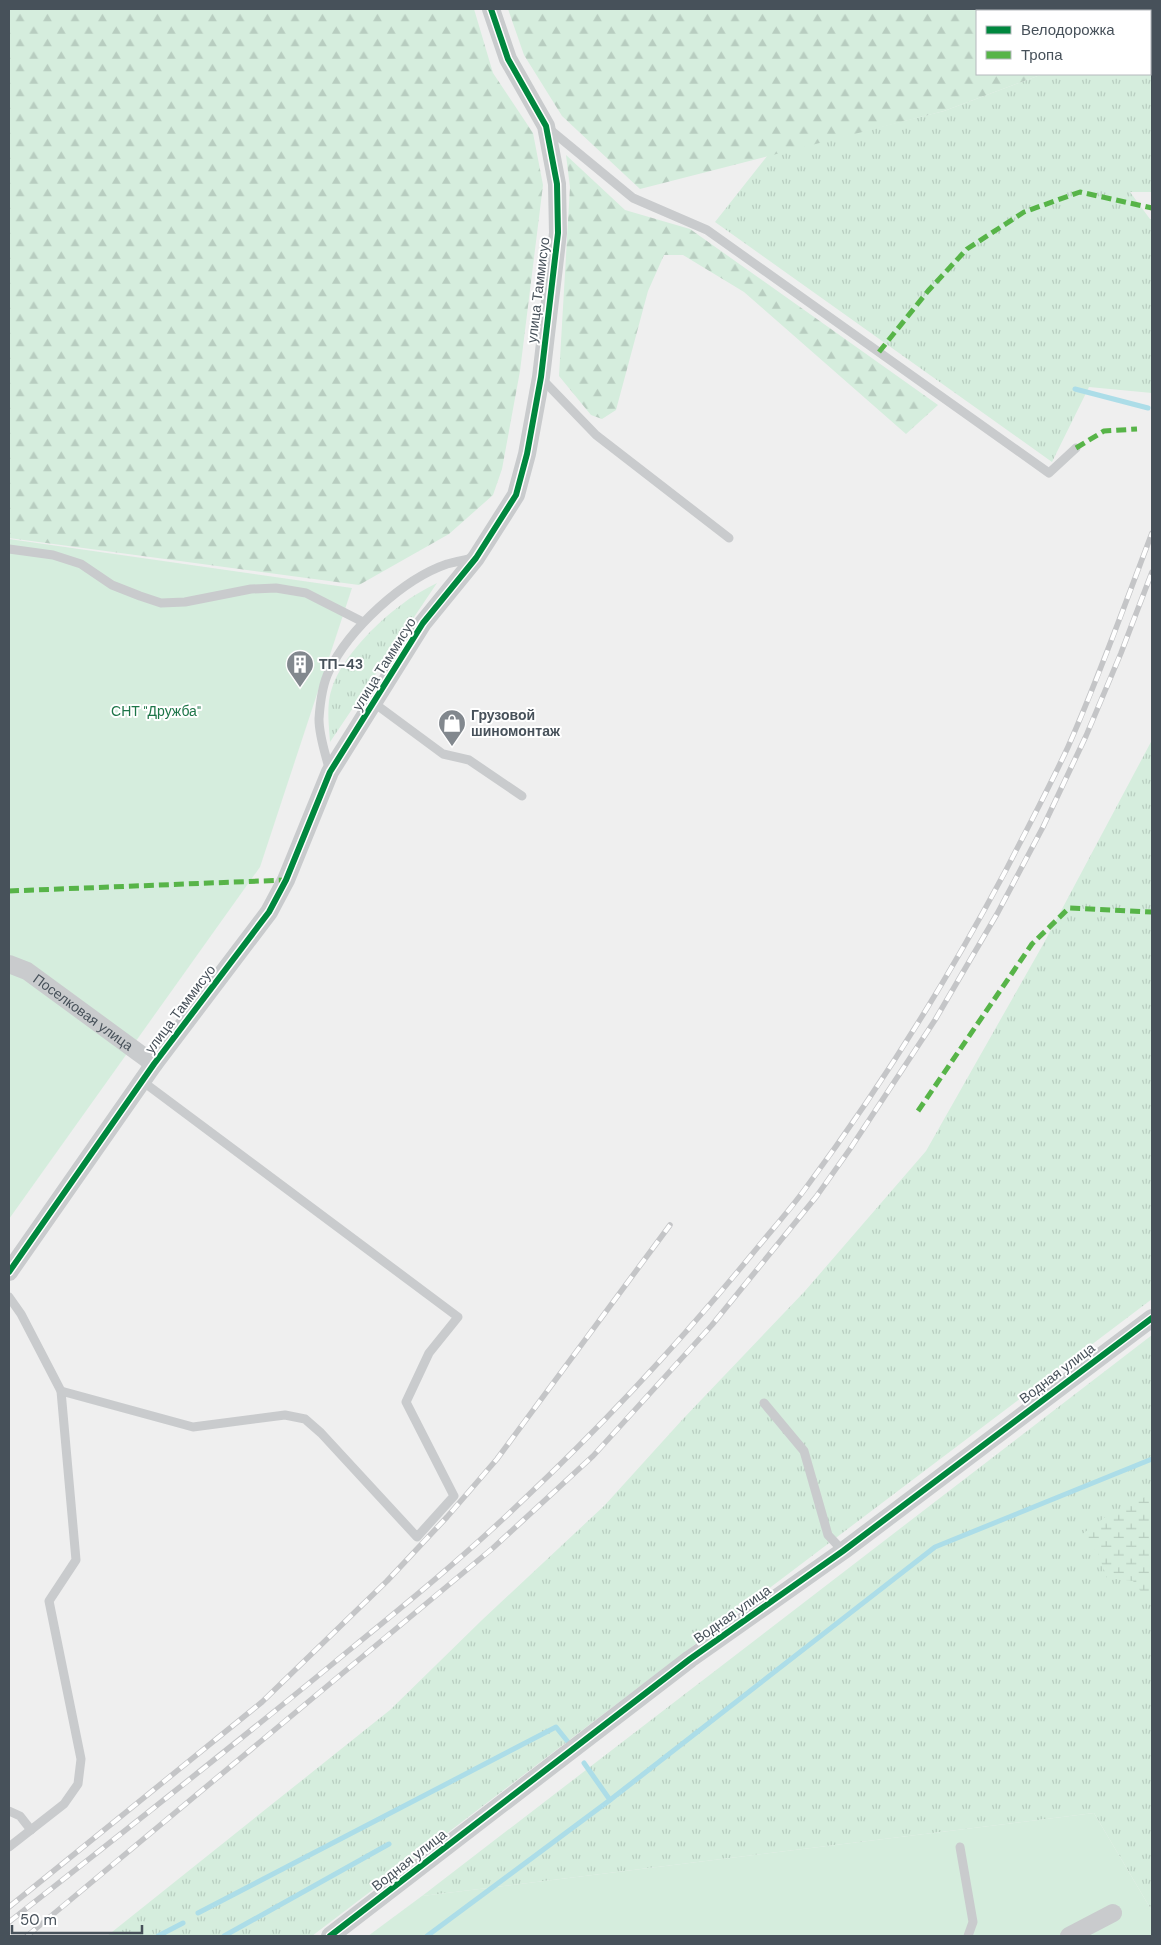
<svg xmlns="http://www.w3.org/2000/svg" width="1161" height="1945" viewBox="0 0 1161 1945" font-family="'DM Sans',sans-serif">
<defs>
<pattern id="grass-tufts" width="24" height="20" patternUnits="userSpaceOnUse" patternTransform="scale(1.25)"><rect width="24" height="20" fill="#d5eddd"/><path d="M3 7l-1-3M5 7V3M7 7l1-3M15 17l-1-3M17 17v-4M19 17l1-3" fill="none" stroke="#b8cdc0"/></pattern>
<pattern id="forest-firs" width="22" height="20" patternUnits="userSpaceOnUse" patternTransform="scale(1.25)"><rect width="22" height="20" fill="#d5eddd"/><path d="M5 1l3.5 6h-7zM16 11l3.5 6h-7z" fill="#b8cdc0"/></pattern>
<pattern id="wetland-marsh" width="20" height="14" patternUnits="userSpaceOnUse" patternTransform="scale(1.25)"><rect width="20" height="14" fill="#d5eddd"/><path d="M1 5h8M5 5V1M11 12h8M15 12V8" fill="none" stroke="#b8cdc0"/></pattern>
</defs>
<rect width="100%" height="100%" fill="#efefef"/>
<g fill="url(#grass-tufts)">
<path d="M1146,9H1152V192H1130L1150,219H1152V393L1089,387L1052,462L715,222L768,155L944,111L1043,74H1150V11H1144Z"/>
<path d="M437,583L330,742C329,725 326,704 332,688C341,659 377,622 401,605C412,596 425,589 437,583Z"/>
<path d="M1152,740V1299L698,1642L312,1936H107L390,1710L482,1620L605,1505L682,1420L805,1291L926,1151L1045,941Z"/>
<path d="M1152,1335V1911L1094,1813L422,1896Z"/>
</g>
<g fill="url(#forest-firs)">
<path d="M9,9H474L493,73L533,133L543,185L520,371L502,469L493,495L449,534L359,585L9,538Z"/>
<path d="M508,9H1146L1144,11H977V74H1043L944,111L640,189L562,116L524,55Z"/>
<path d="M566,155L625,210L690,229L938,405L906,434L744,292L683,255H664L648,291L616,410L602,419L591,415L559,376L570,187Z"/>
</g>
<path fill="url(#wetland-marsh)" d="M1152,1493V1603L1148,1601L1133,1581L1107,1578L1098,1553L1081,1535L1104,1518Z"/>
<g fill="#d5eddd">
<path d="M9,539L352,588L260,867L9,1219Z"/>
<path d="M1094,1813L1152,1911V1936H368L422,1896Z"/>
</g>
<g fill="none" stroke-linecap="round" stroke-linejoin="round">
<g stroke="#acdde8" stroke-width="5">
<path d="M1075,389L1148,408"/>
<path d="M584,1763L610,1800"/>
<path d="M198,1913L556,1727L568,1742"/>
<path d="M158,1936L183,1923"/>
<path d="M224,1936L389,1844"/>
<path d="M427,1936L610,1800L935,1547L1152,1459"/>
</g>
<g stroke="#c9cbcd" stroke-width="9">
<path d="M548,128L633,198L707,230L1049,473L1076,448"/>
<path d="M541,378L596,435L729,538"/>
<path d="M9,549L53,555L81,564L112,585L140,596L161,603L185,602L251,589L276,588L306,593L363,622"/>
<path d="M374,703L443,754L469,760L522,796"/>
<path d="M330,772C326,755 319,737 319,719C320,704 322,685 329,671C349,629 403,579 447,564C455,562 464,560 473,558"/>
<path d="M9,1297L21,1314L61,1391L76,1560L49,1601L81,1759L78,1784L64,1804L9,1847"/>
<path d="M61,1391L193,1427L285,1415L305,1419L321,1433L417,1537L454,1496L406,1402L429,1353L458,1317L142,1081"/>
<path d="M764,1403L804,1451L828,1535L843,1551"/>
<path d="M9,1811L20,1816L31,1830"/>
<path d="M960,1847L973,1922L968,1936"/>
</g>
<g stroke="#c9cbcd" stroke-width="18">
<path id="s1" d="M9,964L27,971L154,1064"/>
<path d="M9,1272L154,1064L269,912L286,880L330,772L423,623L476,558L516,495L527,454L541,377L558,233L557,184L546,126L508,59L491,9"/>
<path d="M330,1936L690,1659L843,1551L1152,1318"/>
<path d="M1069,1936L1113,1913"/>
</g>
<g stroke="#c4c5c7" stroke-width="5.5">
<g id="rail">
<path d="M9,1907L262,1702L387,1581L447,1517L497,1459L670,1225"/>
<path d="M9,1922C122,1833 236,1744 347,1652C406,1604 466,1555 521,1502C604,1424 681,1341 753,1253C770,1232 789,1211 805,1189C880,1088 947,981 1006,870C1027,829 1049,788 1068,747C1099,677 1125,604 1152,533"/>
<path d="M27,1936L493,1548L593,1456L712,1325L816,1197L850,1149L935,1020L997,914L1043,827L1086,736L1121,653L1152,572"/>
</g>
</g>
<use href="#rail" stroke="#fff" stroke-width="4" stroke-dasharray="11" stroke-linecap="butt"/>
<g stroke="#57b448" stroke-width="5" stroke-dasharray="10 5" stroke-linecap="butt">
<path d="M879,352L928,291L967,249L1024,212L1080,192L1152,208"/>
<path d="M1076,448L1104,431L1137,429"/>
<path d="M9,891L286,880"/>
<path d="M918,1111L1032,944L1069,908L1152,912"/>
</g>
<g stroke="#fff" stroke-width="9">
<g id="cycleway">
<path d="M9,1272L154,1064L269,912L286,880L330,772L423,623L476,558L516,495L527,454L541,377L558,233L557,184L546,126L508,59L491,9"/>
<path d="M330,1936L690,1659L843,1551L1152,1318"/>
</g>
</g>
<use href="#cycleway" stroke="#00873e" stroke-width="6"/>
</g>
<defs>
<g id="building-pin" transform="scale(1.4375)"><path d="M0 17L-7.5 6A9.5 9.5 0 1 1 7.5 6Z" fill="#82888e" stroke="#fff"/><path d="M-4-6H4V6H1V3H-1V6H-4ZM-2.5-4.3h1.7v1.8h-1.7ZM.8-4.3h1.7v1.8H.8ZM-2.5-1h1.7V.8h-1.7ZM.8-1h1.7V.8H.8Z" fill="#fff"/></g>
<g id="shop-pin" transform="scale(1.4375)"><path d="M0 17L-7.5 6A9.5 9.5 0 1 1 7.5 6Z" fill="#82888e" stroke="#fff"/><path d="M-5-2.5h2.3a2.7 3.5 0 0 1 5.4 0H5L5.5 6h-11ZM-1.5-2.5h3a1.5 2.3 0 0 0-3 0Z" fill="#fff"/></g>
</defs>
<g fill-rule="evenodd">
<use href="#building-pin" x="300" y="664"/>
<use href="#shop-pin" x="452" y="723"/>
</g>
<g text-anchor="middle" stroke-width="4" stroke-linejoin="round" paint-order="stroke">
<g font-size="14" fill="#47515a" stroke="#fff">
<text transform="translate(538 290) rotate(-83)" y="5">улица Таммисуо</text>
<text transform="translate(384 664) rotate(-58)" y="5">улица Таммисуо</text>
<text transform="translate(180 1009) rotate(-53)" y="5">улица Таммисуо</text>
<text dy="5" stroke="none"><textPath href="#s1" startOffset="89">Поселковая улица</textPath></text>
<text transform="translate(1057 1373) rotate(-37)" y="5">Водная улица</text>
<text transform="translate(732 1614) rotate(-35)" y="5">Водная улица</text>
<text transform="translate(409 1860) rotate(-38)" y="5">Водная улица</text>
</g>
<g font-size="14" font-weight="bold" fill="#47515a" stroke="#fff" text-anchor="start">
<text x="319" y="669">ТП-43</text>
<text x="471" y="720">Грузовой<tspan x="471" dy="16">шиномонтаж</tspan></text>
</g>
<g font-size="14" fill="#1d7548" stroke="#fff">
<text x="156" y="716">СНТ "Дружба"</text>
</g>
</g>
<rect width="1161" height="1945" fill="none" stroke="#47515a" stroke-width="20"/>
<rect x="976" y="10" width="175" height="65" fill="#ffffff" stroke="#b5b9bd"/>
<rect x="986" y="26" width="25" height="8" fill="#00873e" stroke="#b5b9bd"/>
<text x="1021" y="35" font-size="15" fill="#47515a">Велодорожка</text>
<rect x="986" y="51" width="25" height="8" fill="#57b448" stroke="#b5b9bd"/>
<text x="1021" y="60" font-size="15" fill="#47515a">Тропа</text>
<path d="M12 1925v8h130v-8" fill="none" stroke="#47515a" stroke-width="2.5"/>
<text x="20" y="1925" font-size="15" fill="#47515a" stroke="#ffffff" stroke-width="4" paint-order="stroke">50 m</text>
</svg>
